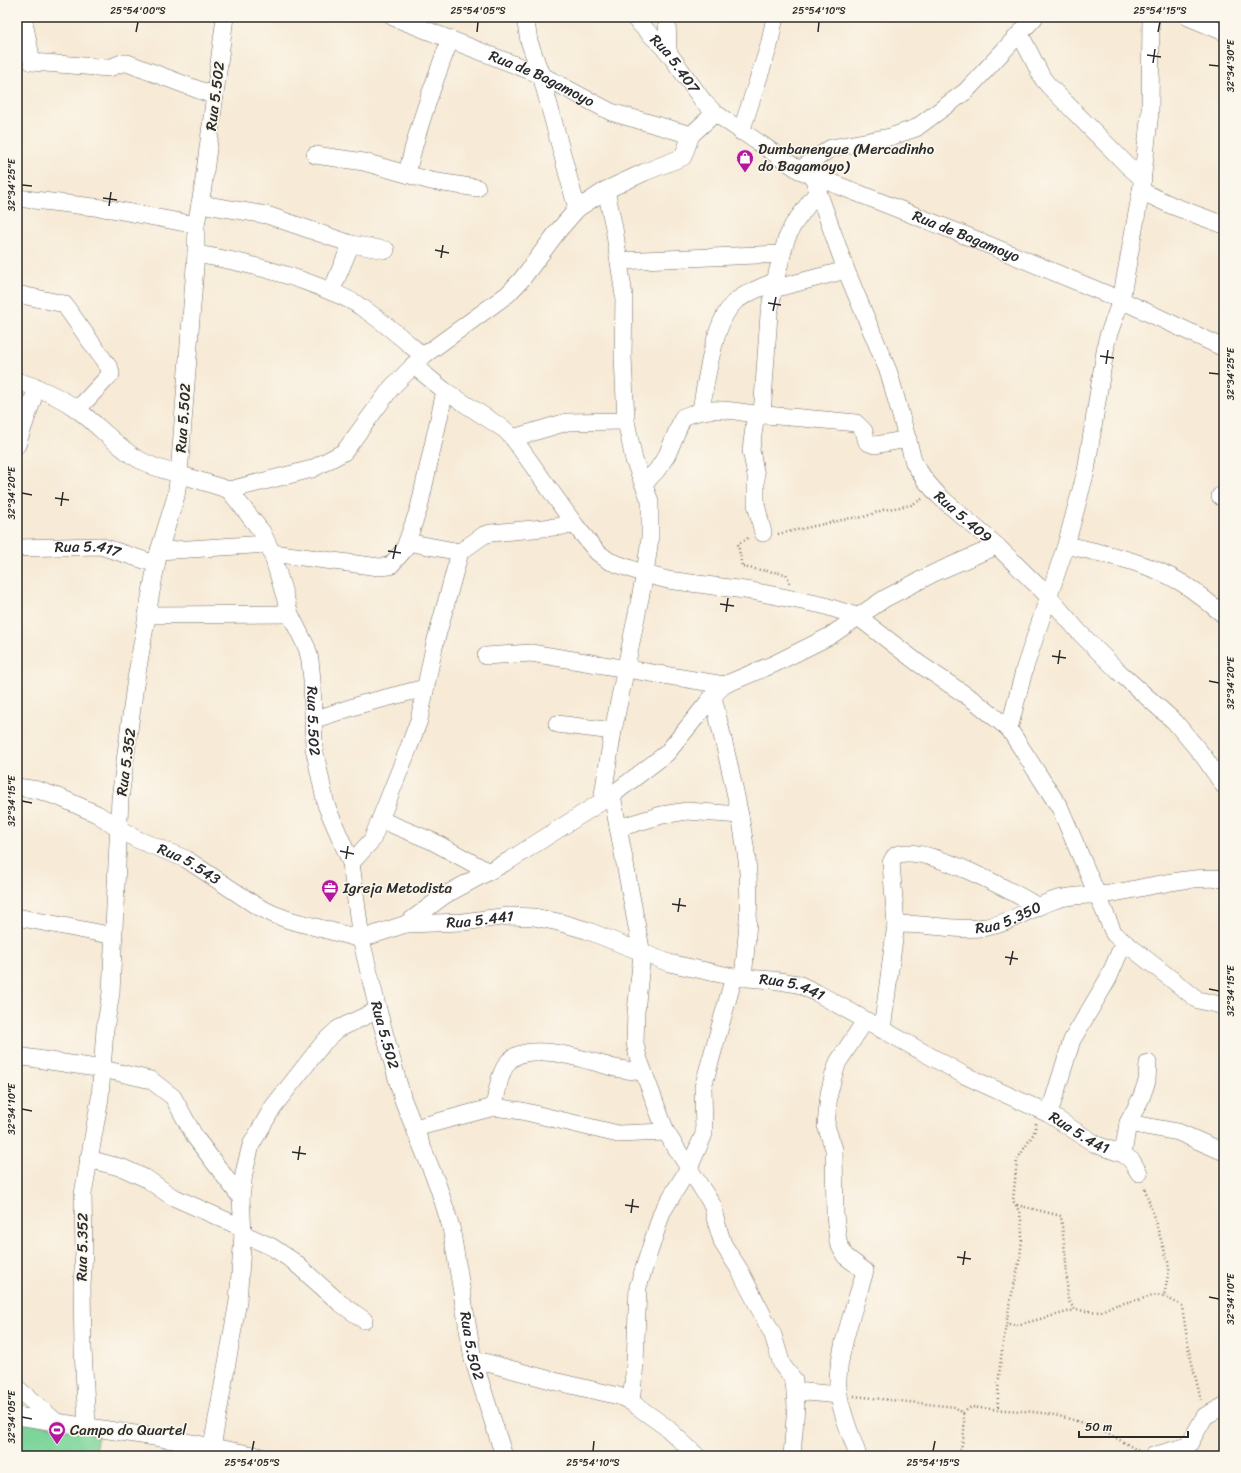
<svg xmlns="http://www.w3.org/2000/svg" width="1241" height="1473" viewBox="0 0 1241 1473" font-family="Sriracha,sans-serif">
<rect width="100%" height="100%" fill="#fbf7ec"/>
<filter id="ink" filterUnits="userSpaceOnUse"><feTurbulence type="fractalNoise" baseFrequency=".025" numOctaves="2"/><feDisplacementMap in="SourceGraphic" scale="8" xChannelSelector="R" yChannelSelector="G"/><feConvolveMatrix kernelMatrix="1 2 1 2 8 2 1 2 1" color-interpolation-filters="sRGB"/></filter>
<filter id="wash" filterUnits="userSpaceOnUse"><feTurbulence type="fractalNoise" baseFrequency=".012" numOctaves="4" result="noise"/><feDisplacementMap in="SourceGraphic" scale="16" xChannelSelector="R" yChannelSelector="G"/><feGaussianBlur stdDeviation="0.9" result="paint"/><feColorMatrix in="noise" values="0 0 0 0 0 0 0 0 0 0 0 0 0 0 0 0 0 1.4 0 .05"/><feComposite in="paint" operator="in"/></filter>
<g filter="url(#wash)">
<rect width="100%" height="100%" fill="#f7ead6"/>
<path fill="#7dd59a" stroke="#548062" d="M17,1420L98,1435L94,1456H17Z"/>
</g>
<g filter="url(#ink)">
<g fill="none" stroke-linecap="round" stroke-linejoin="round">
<g stroke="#726e67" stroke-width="18">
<g id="minor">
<path d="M23,17L32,62L109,68L122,63H127L215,96"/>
<path id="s1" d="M225,17L203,187L196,225V254L179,474L229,490L262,532L272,553L290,614L307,648L310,660L312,680L314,748L326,805L351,863L361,939L378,1010L403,1100L438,1186L451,1227L473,1359L504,1456"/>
<path id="s2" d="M393,17L541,75L611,112L691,135"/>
<path d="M525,17L529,41L541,75L577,209"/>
<path id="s3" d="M633,17L668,52L703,101L715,113L799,170L967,236L1121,300L1224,348"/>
<path d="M667,17L668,52"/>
<path d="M1188,17L1224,32"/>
<path d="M1020,34L1043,79L1049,86L1127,165L1143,179"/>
<path d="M741,132L769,46L775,17"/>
<path d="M315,155L364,162L431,181L477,188"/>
<path d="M799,170L831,148L890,137L916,128L966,91L1035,17"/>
<path d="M407,174C417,128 433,84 450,40"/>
<path id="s4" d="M813,177L846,270L889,373L914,463L925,480L939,496L997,546L1049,597L1079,632L1119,672L1175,722L1204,757L1224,786"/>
<path d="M1141,191L1173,206L1224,225"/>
<path d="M17,198L111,209L196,225"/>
<path d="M200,204L267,215L351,244L386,250"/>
<path d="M196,254C239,261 279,271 320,287C333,293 349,298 361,307C383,321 403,339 423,356"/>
<path d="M619,261L782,254"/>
<path d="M773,289L846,270"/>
<path d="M331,292L351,244"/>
<path d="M17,294L64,304L110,369L111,374L107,378L77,410"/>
<path d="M413,365L445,391L504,429L513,438L575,525L597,552L609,561L645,574L668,580L752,591L822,605L857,616L918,663L976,702L1009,729L1060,808L1114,934L1198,1000L1224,1006"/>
<path d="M17,381C40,388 59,396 78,410C95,423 109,438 125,450C139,462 162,470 179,474L176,496L159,551L151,592L135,685L120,799L111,993L105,1029L100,1098L83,1194L84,1252L82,1286L83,1349L87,1426"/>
<path d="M701,410C706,382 714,318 736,301C747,292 763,287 775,281"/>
<path d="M513,438L567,422L626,421"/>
<path d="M17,445L37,387"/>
<path d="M644,484L657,470L667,455L683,417C716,404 732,412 764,415C795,417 825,420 856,423L864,431L867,442L875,445L908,439"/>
<path d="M229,490L312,469L344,452L392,387L423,356L508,294L522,279L558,231L577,209L606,190L645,172L683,157L691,135L715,113"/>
<path d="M1220,496L1224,499"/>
<path d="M763,533L756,504V476L751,450L755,420L762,415L769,314L775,281L786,240L793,225L818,191"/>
<path d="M407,542L460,552"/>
<path d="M1066,545C1106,554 1147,562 1182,583C1197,592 1211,605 1224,615"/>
<path id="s5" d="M17,548L100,546L156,564"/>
<path d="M159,551L267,544"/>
<path d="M272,553L379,567L390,566L404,550L419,508L445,391"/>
<path d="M147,615L290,614"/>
<path d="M486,656L531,653L724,685"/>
<path d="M713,696C725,750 740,804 747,860C751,899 747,939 743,978"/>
<path d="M313,720L362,704L425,688"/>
<path d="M557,724L613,731"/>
<path d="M1009,729L1025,667L1066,545L1086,471L1107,339L1121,300L1141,191L1150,112L1151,17"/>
<path id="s6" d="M17,787L38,790L61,798L97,814L136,839L186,859L255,905L273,914L289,920L361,939L406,924L445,895L510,860L612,795L667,753L713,696L724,685L774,664L830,636L884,599L934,573L997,546"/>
<path d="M612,795L642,954L636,1012L635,1043L638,1057L666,1132L713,1206L715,1218L723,1244L739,1269L773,1335L782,1365L794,1380L796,1406L792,1456"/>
<path d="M602,801L613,731L645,574L650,538V501L634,460L626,421L623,357L624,296L614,228L606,190"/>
<path d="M381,820L432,841L487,871"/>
<path d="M618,828L662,815L687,811L740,815"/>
<path d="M351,863L372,840L409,747L419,720L434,647L460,552L484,535L491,533L575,525"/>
<path d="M17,917L114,936"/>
<path id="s7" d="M406,924L463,922L509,916L534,917L558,922L586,930L669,963L734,977L773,980L798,984L817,993L964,1075L1049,1114L1097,1145L1123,1154L1132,1161L1139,1173"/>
<path d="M896,924L891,863C893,859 894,855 899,854C928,846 1010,890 1037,906"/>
<path id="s8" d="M882,1030L896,924C927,923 957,932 987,927C1012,923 1033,906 1058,899C1075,894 1092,896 1109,894C1145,888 1188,875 1224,879"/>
<path d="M17,1056L103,1069L151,1080L173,1097L195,1137L241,1198"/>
<path d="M494,1107C497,1093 499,1072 509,1061C530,1039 591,1062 615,1068C624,1070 634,1071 643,1072"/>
<path d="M1049,1114L1072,1040L1108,979L1124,942"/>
<path d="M1128,1123L1178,1132L1224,1152"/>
<path d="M415,1128L494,1107L522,1111L618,1134L666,1132"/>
<path d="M1123,1154L1128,1123L1141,1098L1147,1081L1148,1063"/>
<path d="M88,1159L123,1168L147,1179L171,1196L243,1228"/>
<path d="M243,1234L272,1247L293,1261L340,1303L364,1320"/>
<path d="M473,1359L558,1382L619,1396L631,1402L666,1427L697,1456"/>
<path d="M17,1388L55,1421"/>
<path d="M796,1391L839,1395"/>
<path d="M631,1402L635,1364L638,1287L662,1212L689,1168L704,1134L703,1087L734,977"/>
<path d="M17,1416L187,1442L259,1456"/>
<path d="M212,1447L238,1301L243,1234L241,1198L244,1173L251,1145L273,1107L324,1042L338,1029L378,1010"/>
<path d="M858,1456C851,1434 840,1411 838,1388C836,1356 856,1303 865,1271L845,1256L838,1242L835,1215L834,1149L826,1126L829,1094L833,1077L838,1062L865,1021"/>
<path d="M1153,1456L1188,1446L1205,1416L1224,1406"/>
</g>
</g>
<g stroke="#726e67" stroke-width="2.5" stroke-dasharray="1 3" stroke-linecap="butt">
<path d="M778,534L851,518L864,517L883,510L911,505L922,499"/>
<path d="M748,538L738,544L742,567L786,574L789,580V584"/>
<path d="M1017,1205L1061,1216L1066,1262L1068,1300L1075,1310L1100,1312L1112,1306L1157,1295L1164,1296L1169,1270L1168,1262L1144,1186"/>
<path d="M1164,1296L1182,1306L1189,1351L1201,1400"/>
<path d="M1009,1324L1017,1325L1075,1310"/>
<path d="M854,1396L955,1407L963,1413C966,1429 963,1441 959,1456"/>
<path d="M998,1411C997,1377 1003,1341 1009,1308C1014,1281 1033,1225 1013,1201L1017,1160L1034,1133L1036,1123"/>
<path d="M963,1413L971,1407C995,1410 1018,1410 1042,1413C1077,1418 1109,1432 1138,1451"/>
</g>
<use href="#minor" stroke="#fff" stroke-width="17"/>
</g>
</g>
<path fill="none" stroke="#2b2b2b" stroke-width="1.5" d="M136,32L138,22M477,32L478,22M818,32L819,22M1158,32L1160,22M1147,55L1161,57M1153,63L1155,49M1209,65L1219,66M22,185L32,186M103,198L117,200M109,206L111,192M435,250L449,253M441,258L443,245M768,303L781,305M773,311L776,297M1100,356L1114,358M1106,364L1108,350M1209,373L1219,374M22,493L32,495M55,498L69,500M61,506L63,492M388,551L401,553M393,559L396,545M720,604L734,606M726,612L728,598M1052,656L1066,658M1058,664L1060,650M1209,681L1219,683M22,801L32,803M340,851L354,854M346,859L348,846M672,904L686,906M678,912L680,898M1005,957L1018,959M1010,965L1013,951M1209,989L1219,991M22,1109L32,1111M292,1152L306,1154M298,1160L300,1146M625,1205L639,1207M631,1213L633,1199M957,1257L971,1259M963,1265L965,1251M1209,1297L1219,1299M22,1417L32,1419M252,1451L254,1441M593,1451L594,1441M933,1451L935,1441"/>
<defs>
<g id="shop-pin" transform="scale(0.9)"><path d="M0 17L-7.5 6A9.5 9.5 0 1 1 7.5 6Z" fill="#b5179e" stroke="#fbf7ec"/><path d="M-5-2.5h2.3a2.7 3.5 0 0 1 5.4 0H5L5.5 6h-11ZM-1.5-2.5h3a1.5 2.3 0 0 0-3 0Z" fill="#fff"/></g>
<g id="office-pin" transform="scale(0.9)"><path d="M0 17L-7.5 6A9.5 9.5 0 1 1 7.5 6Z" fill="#b5179e" stroke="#fbf7ec"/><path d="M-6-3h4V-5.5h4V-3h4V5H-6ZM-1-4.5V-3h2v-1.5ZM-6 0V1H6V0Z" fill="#fff"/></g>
<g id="stadium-pin" transform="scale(0.9)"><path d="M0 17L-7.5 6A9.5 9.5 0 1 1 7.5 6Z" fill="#b5179e" stroke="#fbf7ec"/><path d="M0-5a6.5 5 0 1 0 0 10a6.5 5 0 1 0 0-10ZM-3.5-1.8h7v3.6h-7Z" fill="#fff"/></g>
</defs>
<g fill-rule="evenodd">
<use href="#shop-pin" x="745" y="158"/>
<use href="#office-pin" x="330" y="888"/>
<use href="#stadium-pin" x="57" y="1430"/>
</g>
<g text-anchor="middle" stroke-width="3.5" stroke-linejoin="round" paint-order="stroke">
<g font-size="15" fill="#2b2b2b" stroke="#fbf7ec">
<text dy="5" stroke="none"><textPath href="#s3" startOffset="63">Rua 5.407</textPath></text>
<text dy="5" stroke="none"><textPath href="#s2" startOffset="161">Rua de Bagamoyo</textPath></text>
<text transform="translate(215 96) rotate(-83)" y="5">Rua 5.502</text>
<text dy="5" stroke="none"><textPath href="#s3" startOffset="408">Rua de Bagamoyo</textPath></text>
<text transform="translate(183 418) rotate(-86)" y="5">Rua 5.502</text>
<text dy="5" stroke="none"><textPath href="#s4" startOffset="377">Rua 5.409</textPath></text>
<text dy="5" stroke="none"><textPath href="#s5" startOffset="71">Rua 5.417</textPath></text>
<text dy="5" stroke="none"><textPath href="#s1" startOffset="764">Rua 5.502</textPath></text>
<text transform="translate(126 762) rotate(-82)" y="5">Rua 5.352</text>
<text dy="5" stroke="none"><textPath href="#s6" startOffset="190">Rua 5.543</textPath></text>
<text dy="5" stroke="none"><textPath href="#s8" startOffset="221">Rua 5.350</textPath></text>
<text dy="5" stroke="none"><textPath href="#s7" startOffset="74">Rua 5.441</textPath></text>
<text dy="5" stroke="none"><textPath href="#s7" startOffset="397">Rua 5.441</textPath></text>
<text dy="5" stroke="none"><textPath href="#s1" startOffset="1088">Rua 5.502</textPath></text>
<text dy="5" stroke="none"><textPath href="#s7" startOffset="721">Rua 5.441</textPath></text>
<text transform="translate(82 1247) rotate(-89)" y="5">Rua 5.352</text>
<text dy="5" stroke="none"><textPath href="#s1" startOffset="1412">Rua 5.502</textPath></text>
</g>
<g font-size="15" fill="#2b2b2b" stroke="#fbf7ec" text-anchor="start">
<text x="758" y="154">Dumbanengue (Mercadinho<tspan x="758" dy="17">do Bagamoyo)</tspan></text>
<text x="343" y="893">Igreja Metodista</text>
<text x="70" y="1435">Campo do Quartel</text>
</g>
</g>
<rect width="1241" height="1473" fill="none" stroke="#fbf7ec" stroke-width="44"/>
<path d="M1079 1431v6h109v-6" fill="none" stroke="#2b2b2b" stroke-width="2"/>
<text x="1085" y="1431" font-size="12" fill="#2b2b2b" stroke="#fbf7ec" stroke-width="3" paint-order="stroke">50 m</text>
<rect x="22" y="22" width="1197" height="1429" fill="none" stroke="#2b2b2b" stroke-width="1.5"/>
<g font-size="10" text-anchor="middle" fill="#2b2b2b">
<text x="138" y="14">25°54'00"S</text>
<text x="478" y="14">25°54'05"S</text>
<text x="819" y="14">25°54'10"S</text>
<text x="1160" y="14">25°54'15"S</text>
<text transform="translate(1230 66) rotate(-90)" y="4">32°34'30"E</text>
<text transform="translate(11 185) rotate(-90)" y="4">32°34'25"E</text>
<text transform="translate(1230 374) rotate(-90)" y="4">32°34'25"E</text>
<text transform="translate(11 493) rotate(-90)" y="4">32°34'20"E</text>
<text transform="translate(1230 683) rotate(-90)" y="4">32°34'20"E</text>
<text transform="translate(11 801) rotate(-90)" y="4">32°34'15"E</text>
<text transform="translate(1230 991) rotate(-90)" y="4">32°34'15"E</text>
<text transform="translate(11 1109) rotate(-90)" y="4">32°34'10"E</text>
<text transform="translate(1230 1299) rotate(-90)" y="4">32°34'10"E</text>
<text transform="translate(11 1417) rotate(-90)" y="4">32°34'05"E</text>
<text x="252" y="1466">25°54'05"S</text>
<text x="593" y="1466">25°54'10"S</text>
<text x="933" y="1466">25°54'15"S</text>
</g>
</svg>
